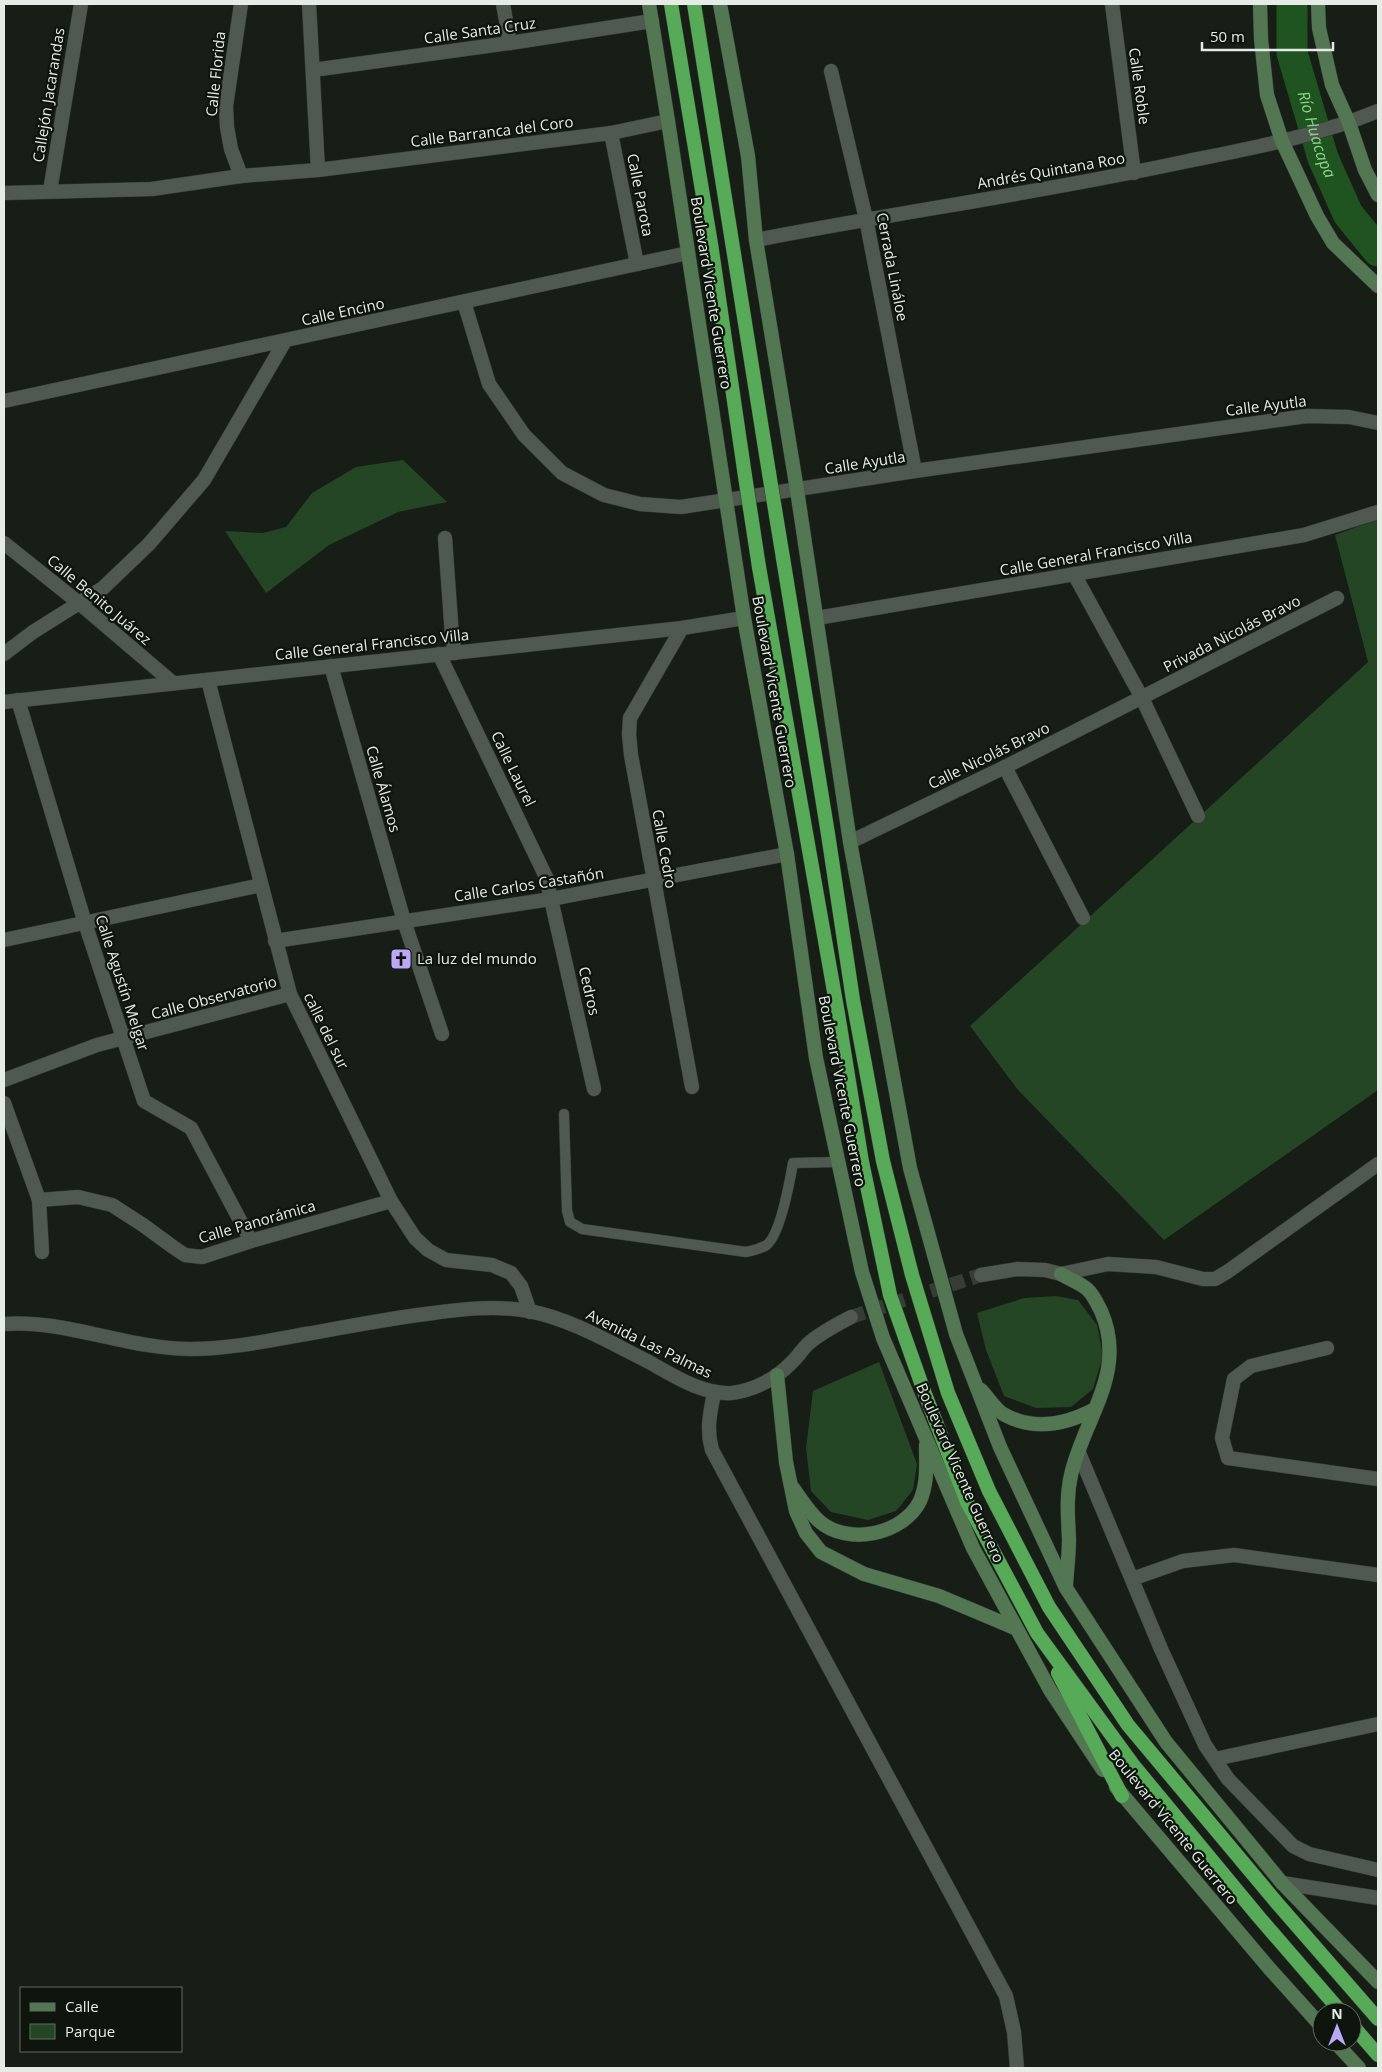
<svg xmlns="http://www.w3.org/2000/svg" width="1382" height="2072" viewBox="0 0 1382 2072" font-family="'Open Sans',sans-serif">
<rect width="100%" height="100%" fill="#161e16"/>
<g fill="#254624">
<path d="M403,460L447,502L398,512L329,545L266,593L225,531L263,533L286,527L312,493L356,467Z"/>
<path d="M1378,519V1090L1164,1240L1018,1090L970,1026L1368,662L1335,535Z"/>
<path d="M1056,1296L1078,1300L1097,1325L1103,1356L1093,1389L1071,1407L1036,1408L1004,1396L986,1350L977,1313L1024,1298Z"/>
<path d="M879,1362L917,1464L913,1490L896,1511L868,1520L831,1512L811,1491L806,1448L813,1391Z"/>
</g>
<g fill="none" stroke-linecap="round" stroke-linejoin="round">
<path stroke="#1f531f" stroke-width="31" id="s1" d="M1292,4V53L1323,158L1348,214L1378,251"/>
<path stroke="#353d35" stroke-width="14" stroke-dasharray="14 7" stroke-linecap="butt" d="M851,1317L981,1275"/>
<g stroke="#353a35" stroke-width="11">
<path id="service" d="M564,1114L567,1211L570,1222L582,1229L746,1252C752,1251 759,1249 765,1246C780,1238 790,1180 793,1163L838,1162"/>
</g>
<g stroke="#353a35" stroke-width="15">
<g id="minor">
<path d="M241,4L226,106L227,127L231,149L241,176"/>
<path d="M309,4L318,170"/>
<path d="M503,4L510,43"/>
<path d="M1112,4L1134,173"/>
<path d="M313,70L510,43L652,21"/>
<path d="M831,71L866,219L915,471"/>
<path d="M611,133L637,264"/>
<path d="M50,191L81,4"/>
<path d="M4,193L152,189L241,176L318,170L611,133L668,121"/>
<path d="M756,240C899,212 1045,192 1188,161C1252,148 1317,136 1378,111"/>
<path d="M4,401L688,253"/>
<path d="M445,538L452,636L455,653"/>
<path d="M4,543L79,603L173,683"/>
<path d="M1074,574L1142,698L1198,816"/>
<path d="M817,618L1304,535L1378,512"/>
<path d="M682,628L630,718L629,734L631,755L692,1087"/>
<path d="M4,654L33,632L103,588L149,544L204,480L285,341"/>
<path d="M439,654L546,877L594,1089"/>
<path d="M331,666L404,921L442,1034"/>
<path d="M208,680L290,994L391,1201L415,1238L428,1250L446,1260L492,1265L511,1273L521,1286L530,1312"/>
<path d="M18,700L85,923L144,1101L191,1128L251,1241"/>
<path d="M1005,767L1083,918"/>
<path d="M850,842L1005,767L1337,598"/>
<path d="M4,940L261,885"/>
<path d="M275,941L551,899L787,854"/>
<path d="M4,1080L97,1045L290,994"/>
<path d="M4,1103L39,1200L42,1252"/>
<path d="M39,1200L78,1197L112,1205L143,1225L173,1247L185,1255L202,1257L251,1241L391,1201"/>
<path d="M1327,1348L1251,1366L1234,1379L1222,1438L1228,1458L1378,1479"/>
<path d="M714,1393C710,1414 706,1429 712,1450L1006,1996L1014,2032L1017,2068"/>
<path d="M1079,1453L1161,1649L1205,1745L1228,1779L1293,1846L1309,1854L1378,1870"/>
<path d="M1132,1579L1183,1561L1234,1555L1378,1575"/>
<path d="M1215,1759L1378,1724"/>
<path d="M1282,1883L1378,1898"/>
</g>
</g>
<g stroke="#353a35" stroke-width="15">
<g id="tertiary">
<path d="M464,302L489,384L524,435L562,473L604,495L640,504L681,507L915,471L1307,416L1349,417L1378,423"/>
<path d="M4,702L682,628L744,618"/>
<path d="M981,1275L1018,1269L1045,1270L1061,1274L1108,1264L1156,1267L1203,1279H1215L1227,1272L1378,1164"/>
<path d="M4,1324C64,1319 128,1349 190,1349C229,1349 268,1341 306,1334C346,1327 386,1319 426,1314C461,1309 494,1305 529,1311C571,1319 611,1343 649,1362C674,1376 703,1395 732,1393C754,1390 776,1379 791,1363C798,1357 802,1349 809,1343C822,1332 836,1325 851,1317"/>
</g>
</g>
<g stroke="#353a35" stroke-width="15">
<g id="secondary">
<path d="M649,4L668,121L744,618L787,854L816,1058L862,1272L883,1338L973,1548L1050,1690L1103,1770"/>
<path d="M720,4L748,156L756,240L797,490L850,842L910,1168L956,1334L1000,1447L1066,1588L1166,1742L1282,1883L1378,1982"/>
<path d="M1260,4L1261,39L1267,95L1282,141L1317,216L1333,243L1378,286"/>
<path d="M1318,4L1319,28L1332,85L1349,123L1365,170L1378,195"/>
<path d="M1061,1274C1069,1279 1080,1283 1087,1289C1093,1294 1098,1305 1101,1311C1128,1372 1084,1418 1071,1475C1066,1497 1068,1517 1069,1539C1069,1554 1067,1570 1066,1585"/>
<path d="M777,1375L786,1462L796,1511L806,1533L821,1552L864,1574L939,1596L1015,1628"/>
<path d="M981,1390C988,1397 996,1411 1005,1415C1035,1431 1067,1424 1095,1409"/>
<path d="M793,1488C801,1499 809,1512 819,1521C847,1546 903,1535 920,1501C928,1482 926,1465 926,1445"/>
<path d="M1116,1787L1269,1968L1322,2027"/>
<path d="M1335,2042L1359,2068"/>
</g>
</g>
<g stroke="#353a35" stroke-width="15">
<g id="trunk">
<path d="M671,4L711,244L745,476"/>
<path d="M694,4L769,473"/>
<path d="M783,558L828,834L853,1000L883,1161L912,1275L948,1393L989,1491L1049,1607L1128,1725L1277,1903L1378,2019"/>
<path d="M759,567L838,1014L862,1162L890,1295L925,1394L967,1502L1037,1633L1134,1766L1258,1916L1341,2012"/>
<path d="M1058,1673L1122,1796"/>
<path d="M1352,2025L1378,2055"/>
</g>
</g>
<use href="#service" stroke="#4f594f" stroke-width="10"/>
<use href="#minor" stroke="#4f594f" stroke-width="14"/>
<use href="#tertiary" stroke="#4f594f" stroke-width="14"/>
<use href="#secondary" stroke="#527752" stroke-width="14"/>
<use href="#trunk" stroke="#57aa57" stroke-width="14"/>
<g stroke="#353a35" stroke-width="15" stroke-linecap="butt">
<g id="trunk-bridge">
<path d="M769,473L783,558"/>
<path d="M745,476L759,567"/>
</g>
</g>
<use href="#trunk-bridge" stroke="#57aa57" stroke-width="14"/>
</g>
<defs>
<g id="church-square" transform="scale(1.125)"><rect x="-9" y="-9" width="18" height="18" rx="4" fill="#baaaf6" stroke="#0d150d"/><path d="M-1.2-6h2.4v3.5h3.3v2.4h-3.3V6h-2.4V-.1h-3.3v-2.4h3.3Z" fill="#111"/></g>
</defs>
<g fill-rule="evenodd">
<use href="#church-square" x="401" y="959"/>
</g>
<g text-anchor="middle" stroke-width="4.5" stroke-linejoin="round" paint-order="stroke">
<g font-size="15" fill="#e5ebe5" stroke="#0d150d">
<text transform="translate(480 31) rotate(-8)" y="5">Calle Santa Cruz</text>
<text transform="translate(216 74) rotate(-84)" y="5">Calle Florida</text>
<text transform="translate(1139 86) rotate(82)" y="5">Calle Roble</text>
<text transform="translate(49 95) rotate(-81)" y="5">Callejón Jacarandas</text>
<text transform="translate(492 132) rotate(-7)" y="5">Calle Barranca del Coro</text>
<text transform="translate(1051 171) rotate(-10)" y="5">Andrés Quintana Roo</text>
<text transform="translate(640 195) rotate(79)" y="5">Calle Parota</text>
<text transform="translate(892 267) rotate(79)" y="5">Cerrada Lináloe</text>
<text transform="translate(711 293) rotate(81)" y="5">Boulevard Vicente Guerrero</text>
<text transform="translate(343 312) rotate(-12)" y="5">Calle Encino</text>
<text transform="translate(1266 406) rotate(-7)" y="5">Calle Ayutla</text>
<text transform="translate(865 463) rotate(-9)" y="5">Calle Ayutla</text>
<text transform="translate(1096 554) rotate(-10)" y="5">Calle General Francisco Villa</text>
<text transform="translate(99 600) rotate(40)" y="5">Calle Benito Juárez</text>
<text transform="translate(1232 634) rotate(-27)" y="5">Privada Nicolás Bravo</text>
<text transform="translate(372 645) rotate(-6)" y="5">Calle General Francisco Villa</text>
<text transform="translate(774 692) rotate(80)" y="5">Boulevard Vicente Guerrero</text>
<text transform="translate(989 756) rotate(-26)" y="5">Calle Nicolás Bravo</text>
<text transform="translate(513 769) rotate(64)" y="5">Calle Laurel</text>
<text transform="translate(383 789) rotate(74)" y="5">Calle Álamos</text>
<text transform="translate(664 849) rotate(80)" y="5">Calle Cedro</text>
<text transform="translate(529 885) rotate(-9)" y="5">Calle Carlos Castañón</text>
<text transform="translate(122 983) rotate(72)" y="5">Calle Agustín Melgar</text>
<text transform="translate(589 991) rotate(77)" y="5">Cedros</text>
<text transform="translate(214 998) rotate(-15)" y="5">Calle Observatorio</text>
<text transform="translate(326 1031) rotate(64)" y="5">calle del sur</text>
<text transform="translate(842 1091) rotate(79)" y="5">Boulevard Vicente Guerrero</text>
<text transform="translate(257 1222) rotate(-16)" y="5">Calle Panorámica</text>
<text transform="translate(649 1344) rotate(26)" y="5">Avenida Las Palmas</text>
<text transform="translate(960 1473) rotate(66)" y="5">Boulevard Vicente Guerrero</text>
<text transform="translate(1173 1827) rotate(51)" y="5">Boulevard Vicente Guerrero</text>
</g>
<g font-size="15" fill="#e5ebe5" stroke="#0d150d" text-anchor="start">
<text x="417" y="964">La luz del mundo</text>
</g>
<g font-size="16" font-style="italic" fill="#8cd689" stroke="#0d150d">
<text dy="6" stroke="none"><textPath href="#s1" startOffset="134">Río Huacapa</textPath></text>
</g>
</g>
<rect width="1382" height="2072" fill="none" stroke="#e5ebe5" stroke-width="10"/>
<rect x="20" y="1987" width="162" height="65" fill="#0d150d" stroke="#636b63"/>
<rect x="30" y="2003" width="25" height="8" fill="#527752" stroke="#636b63"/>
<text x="65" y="2012" font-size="15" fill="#e5ebe5">Calle</text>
<rect x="30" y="2024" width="25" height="15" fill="#254624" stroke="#636b63"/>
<text x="65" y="2037" font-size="15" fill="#e5ebe5">Parque</text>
<g transform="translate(1337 2027)"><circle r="24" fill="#0d150d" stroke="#636b63"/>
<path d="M0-4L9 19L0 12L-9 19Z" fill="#baaaf6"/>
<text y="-8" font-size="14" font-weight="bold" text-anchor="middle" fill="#e5ebe5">N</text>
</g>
<path d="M1202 42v8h131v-8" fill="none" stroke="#e5ebe5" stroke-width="2.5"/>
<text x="1210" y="42" font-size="15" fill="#e5ebe5" stroke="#0d150d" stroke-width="4" paint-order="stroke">50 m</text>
</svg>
